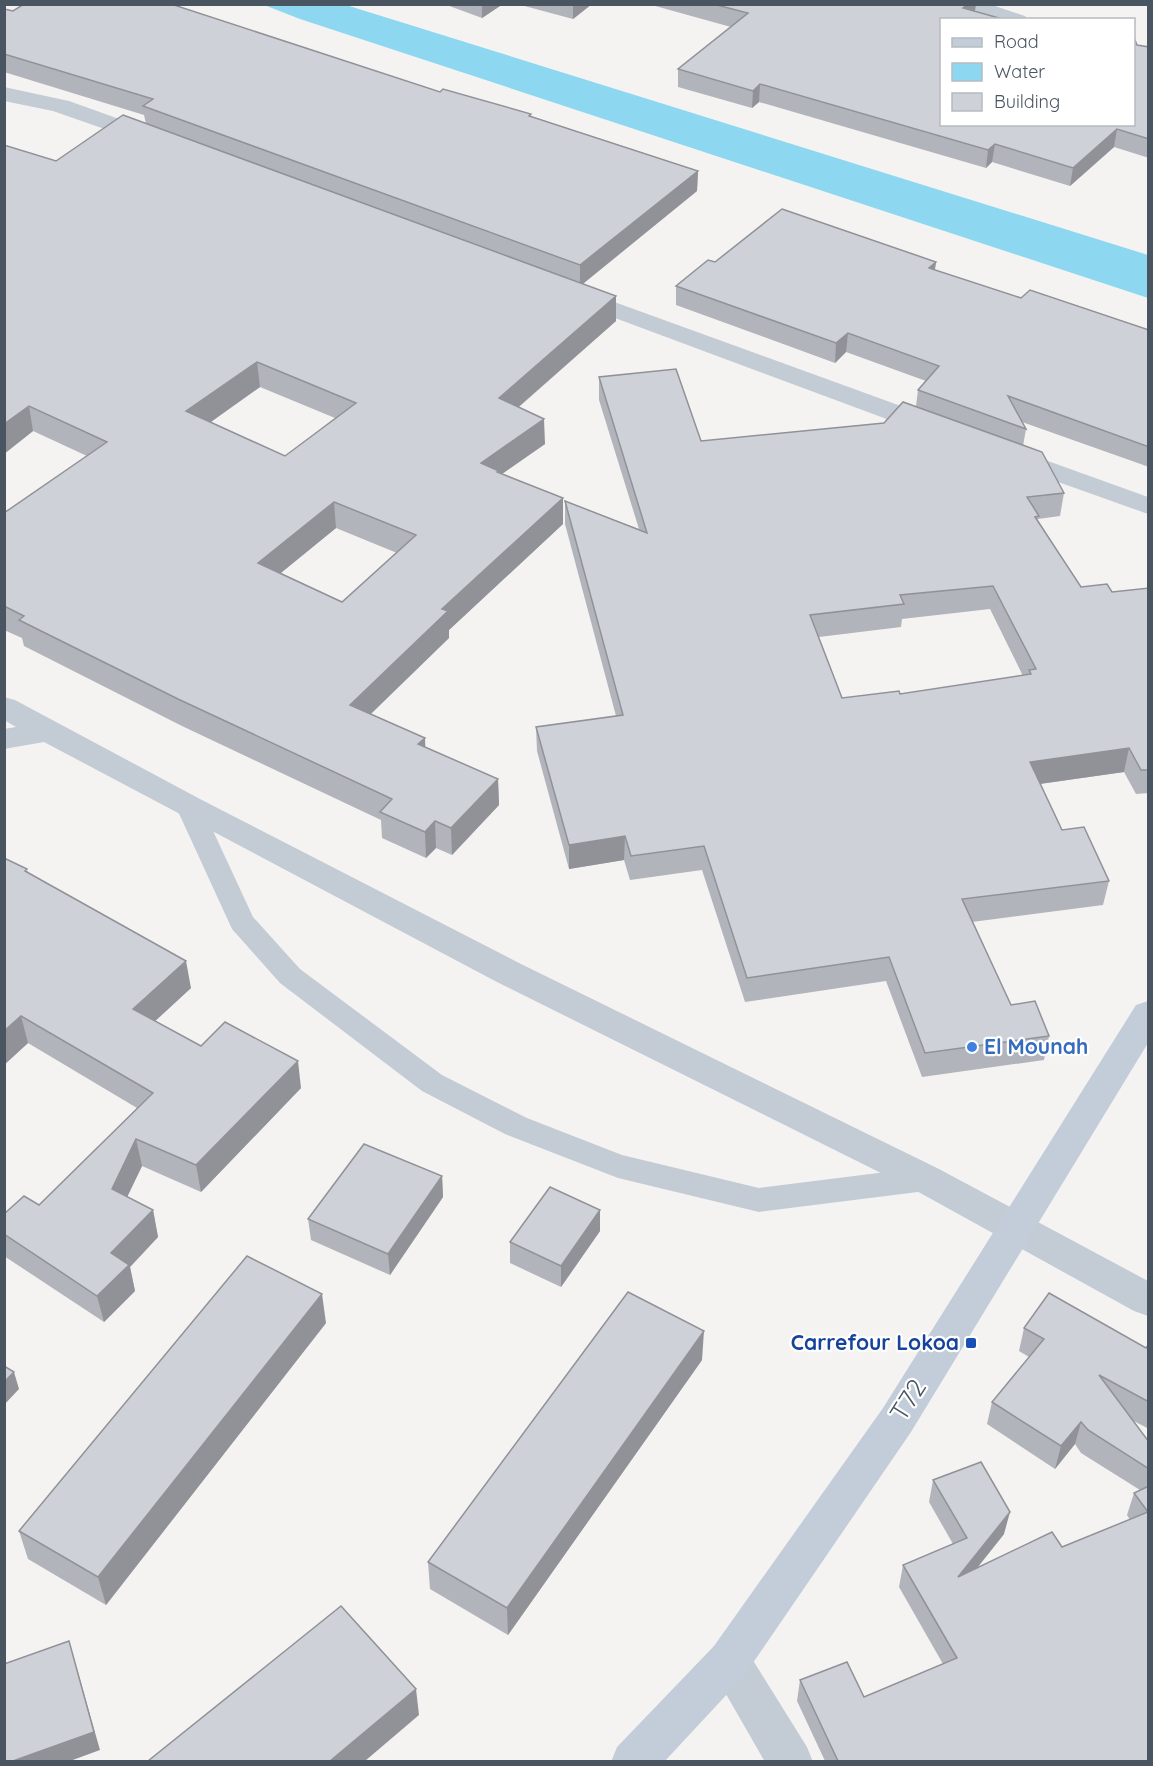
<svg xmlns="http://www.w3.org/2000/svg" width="1153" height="1766" viewBox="0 0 1153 1766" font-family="Quicksand,sans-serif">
<rect width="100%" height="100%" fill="#f5f3f2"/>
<path fill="#8dd8f0" d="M264,5H346L1148,255V298L300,19Z"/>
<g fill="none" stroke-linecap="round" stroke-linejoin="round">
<path fill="#c3ccd4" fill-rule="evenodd" d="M189,798L198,801L202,807L253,917L300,969L442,1075L527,1118L622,1155L759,1188L926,1167L937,1170L941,1179L937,1188L926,1191L759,1212L618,1178L505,1134L422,1091L280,983L232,929L176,807L180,801Z"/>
<g fill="#c3ccd4" fill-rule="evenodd">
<path d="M955,4H989L1025,16L1028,20H994L958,8Z"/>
<path d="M4,87L69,101L161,134L164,139L161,144L153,146L53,111L4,101Z"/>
<path d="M573,287L945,422L949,428L945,434L936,436L927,434L564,299L561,294L564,289Z"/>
<path d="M1009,447L1148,497V514L999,461L995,455L999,449Z"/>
<path d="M4,697L15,700L200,799L519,963L939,1169L1148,1281V1316L1134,1311L913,1189L495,981L44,742L4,749V729L16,727L4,720Z"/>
<path d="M729,1640L744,1646L807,1747L813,1762H765L707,1661L714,1646Z"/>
</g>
<path fill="#c3cdd9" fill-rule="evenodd" d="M1148,1001V1043L911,1432L744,1676L664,1762H611L617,1747L714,1646L883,1408L1136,1005Z"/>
</g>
<g fill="#b1b4ba" fill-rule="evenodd">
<path d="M444,4H503L482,18Z"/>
<path d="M517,4H592L573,19Z"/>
<path d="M648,4H976L975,11L942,20L1137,45L1149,47V158L1114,147L1070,186L992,162L986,168L759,102L752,108L678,87V69L731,27Z"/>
<path d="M4,9L440,92L531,114V116L698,171L697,191L583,284L616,296V321L519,407L545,444L502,474L563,498V524L449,630V638L371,714L425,738V747L498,779L499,805L452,855L436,848L426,858L382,838L381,820L182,726L24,646L22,638L4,630V513L87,456L33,431L4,454V145L56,161L146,124L144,115L4,72ZM260,387L335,418L285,456L210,422ZM336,528L397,553L342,602L281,573Z"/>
<path d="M715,262H936L935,270L1021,298L1149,330V467L1022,422L1026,429L1023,446L1064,493L1060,516L1038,519V520L1081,587L1112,592L1149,588V793L1136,794L1124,772L1040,784L1062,830L1109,881L1103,905L972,922L1011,1005L1049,1036L1044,1060L922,1077L886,981L745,1002L702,870L630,880L624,860L569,869L537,751L536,727L616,716L565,524V501L639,529L599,400V377L701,441L884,423L916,406L918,390L926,381L846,352L835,363L676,305V286ZM990,609L1023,676L900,694L842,698L819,637L901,627L902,619Z"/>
<path d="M27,869L28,873L191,988L155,1021L201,1046L301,1088L201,1192L142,1166L127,1197L153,1210L158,1237L130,1267L135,1291L104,1322L4,1256V1214L39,1205L137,1108L28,1043L4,1065Z"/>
<path d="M442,1176L443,1197L390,1275L311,1240L308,1219Z"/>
<path d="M600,1210V1231L561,1287L510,1263V1242Z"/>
<path d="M326,1323L106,1605L28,1559L19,1531Z"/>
<path d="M1024,1328L1146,1348L1149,1344V1429L1132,1420L1149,1442V1761H825L797,1701L800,1680L864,1697L943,1664L899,1587L903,1565L953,1544L929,1502L933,1480L1004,1534L978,1567L1062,1547L1130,1520L1127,1515L1134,1493L1140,1490L1081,1453L1075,1444L1055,1469L987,1424L992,1402L1029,1357L1019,1351Z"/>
<path d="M702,1360L508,1635L430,1589L428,1562Z"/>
</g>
<g fill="#909297">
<path d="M482,4H503L482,18Z"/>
<path d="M573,4H592L573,19Z"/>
<path d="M968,4H976L974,16L963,8Z"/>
<path d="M760,84L759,102L752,108L753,91Z"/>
<path d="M1117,129L1114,147L1070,186L1073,168Z"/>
<path d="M995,144L992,162L986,168L988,150Z"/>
<path d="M698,171L697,191L580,286V265Z"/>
<path d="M936,262L933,280L929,268Z"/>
<path d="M616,296V321L500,423L499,398Z"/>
<path d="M848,333L846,352L835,363L836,343Z"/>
<path d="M257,362L260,387L190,437L186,411Z"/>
<path d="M29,406L33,431L4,454V424Z"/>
<path d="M544,419L545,444L499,476L481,463Z"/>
<path d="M563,498V524L449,630V638L353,731L350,705L442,609Z"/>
<path d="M334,502L336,528L261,589L258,563Z"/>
<path d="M425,738L426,765L418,744Z"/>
<path d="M1129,748L1124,772L1025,786L1030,762Z"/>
<path d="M498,779L499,805L452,855L451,828Z"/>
<path d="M435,821L436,848L426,858L425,832Z"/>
<path d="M625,836L624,860L569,869V845Z"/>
<path d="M186,961L191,988L139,1036L133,1009Z"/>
<path d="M21,1016L28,1043L4,1065V1031Z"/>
<path d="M298,1061L301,1088L201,1192L196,1165Z"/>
<path d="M136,1139L142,1166L118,1216L112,1189Z"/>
<path d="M442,1176L443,1197L390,1275L388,1254Z"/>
<path d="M153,1210L158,1237L130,1267L135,1291L104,1322L97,1296L111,1253Z"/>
<path d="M600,1210V1231L561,1287V1266Z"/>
<path d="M322,1294L326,1323L106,1605L98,1577Z"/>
<path d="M704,1331L702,1360L508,1635L507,1608Z"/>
<path d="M14,1372L19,1389L4,1405V1382Z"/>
<path d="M1081,1422L1075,1444L1055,1469L1061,1446Z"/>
<path d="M1010,1512L1004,1534L953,1598L958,1577Z"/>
<path d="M69,1641L100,1750L70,1761H13Z"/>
<path d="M416,1689L419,1715L365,1761H330Z"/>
</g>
<g fill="#ced1d8" stroke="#909297" stroke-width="1.5" fill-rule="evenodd">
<path d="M24,4H171L440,92L443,89L531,114L529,116L698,171L580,265L143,106L153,99L4,54V9L13,11Z"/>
<path d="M713,4H968L963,8L1006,20H942V124H1134V40H1135L1137,45L1149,47V139L1117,129L1073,168L995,144L988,150L760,84L753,91L678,69L748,13Z"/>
<path d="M123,115L616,296L499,398L544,419L481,463L499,471L497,472L563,498L442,609L448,611L350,705L425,738L418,744L498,779L451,828L435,821L425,832L380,812L392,799L178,699L19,620L24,616L4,606V513L107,442L29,406L4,424V145L56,161ZM257,362L356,403L285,456L186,411ZM334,502L416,535L342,602L258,563Z"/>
<path d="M782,209L936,262L929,268L1021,298L1030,290L1149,330V447L1008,396L1026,429L918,390L939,366L848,333L836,343L676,286L708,260L715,262Z"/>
<path d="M676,369L701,441L884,423L903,402L1042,452L1064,493L1027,497L1039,516L1035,517L1081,587L1107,584L1112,592L1149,588V770H1141L1129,748L1030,762L1062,830L1084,827L1109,881L962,899L1011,1005L1035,1001L1049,1036L925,1053L889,957L747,978L704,846L631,856L625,836L569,845L536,727L623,715L565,501L647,533L599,377ZM993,586L1036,669L1029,670L1031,674L900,694L899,691L842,698L810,615L904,604L900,595Z"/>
<path d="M4,858L27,869L25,871L186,961L133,1009L201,1046L225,1022L298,1061L196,1165L136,1139L112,1189L153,1210L111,1253L129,1265L97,1296L4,1234V1214L24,1196L39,1205L153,1093L21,1016L4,1031Z"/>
<path d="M364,1144L442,1176L388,1254L308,1219Z"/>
<path d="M550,1187L600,1210L561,1266L510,1242Z"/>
<path d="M247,1256L322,1294L98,1577L19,1531Z"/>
<path d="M628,1292L704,1331L507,1608L428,1562Z"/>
<path d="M1049,1293L1146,1348L1149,1344V1402L1099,1375L1149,1442V1469L1088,1430L1081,1422L1061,1446L992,1402L1044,1339L1024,1328Z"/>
<path d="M4,1366L14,1372L4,1382Z"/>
<path d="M981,1462L1010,1512L958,1577L1052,1532L1062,1547L1148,1512L1134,1493L1149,1486V1761H838L800,1680L847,1662L864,1697L957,1658L903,1565L967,1538L933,1480Z"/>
<path d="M341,1606L416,1689L330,1761H148Z"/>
<path d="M69,1641L94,1732L13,1761H4V1664Z"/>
</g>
<circle fill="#3f7fe0" stroke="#fff" stroke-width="2" cx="972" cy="1047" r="6"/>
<rect fill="#1a4fb4" stroke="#fff" stroke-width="2" x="965" y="1337" width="12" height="12" rx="3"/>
<g text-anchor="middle" stroke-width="4.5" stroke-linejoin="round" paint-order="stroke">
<g font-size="21" font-weight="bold" fill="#366cbe" stroke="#fff" text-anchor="start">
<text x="984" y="1054">El Mounah</text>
</g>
<g font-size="21" font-weight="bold" fill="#164399" stroke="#fff" text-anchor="end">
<text x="959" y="1350">Carrefour Lokoa</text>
</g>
<g font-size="26" fill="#495561" stroke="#fff">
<text transform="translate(908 1400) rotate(-58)" y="9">T72</text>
</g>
</g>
<rect width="1153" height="1766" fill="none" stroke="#495561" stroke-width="12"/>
<rect x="940" y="18" width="195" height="108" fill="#ffffff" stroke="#b6bbc0" stroke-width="1.5"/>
<rect x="952" y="38" width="30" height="9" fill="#c3cdd9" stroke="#b6bbc0" stroke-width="1.5"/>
<text x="994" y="48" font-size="18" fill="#495561">Road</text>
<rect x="952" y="63" width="30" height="18" fill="#8dd8f0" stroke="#b6bbc0" stroke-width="1.5"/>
<text x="994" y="78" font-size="18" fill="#495561">Water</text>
<rect x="952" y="93" width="30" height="18" fill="#ced1d8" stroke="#b6bbc0" stroke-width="1.5"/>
<text x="994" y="108" font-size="18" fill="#495561">Building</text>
</svg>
